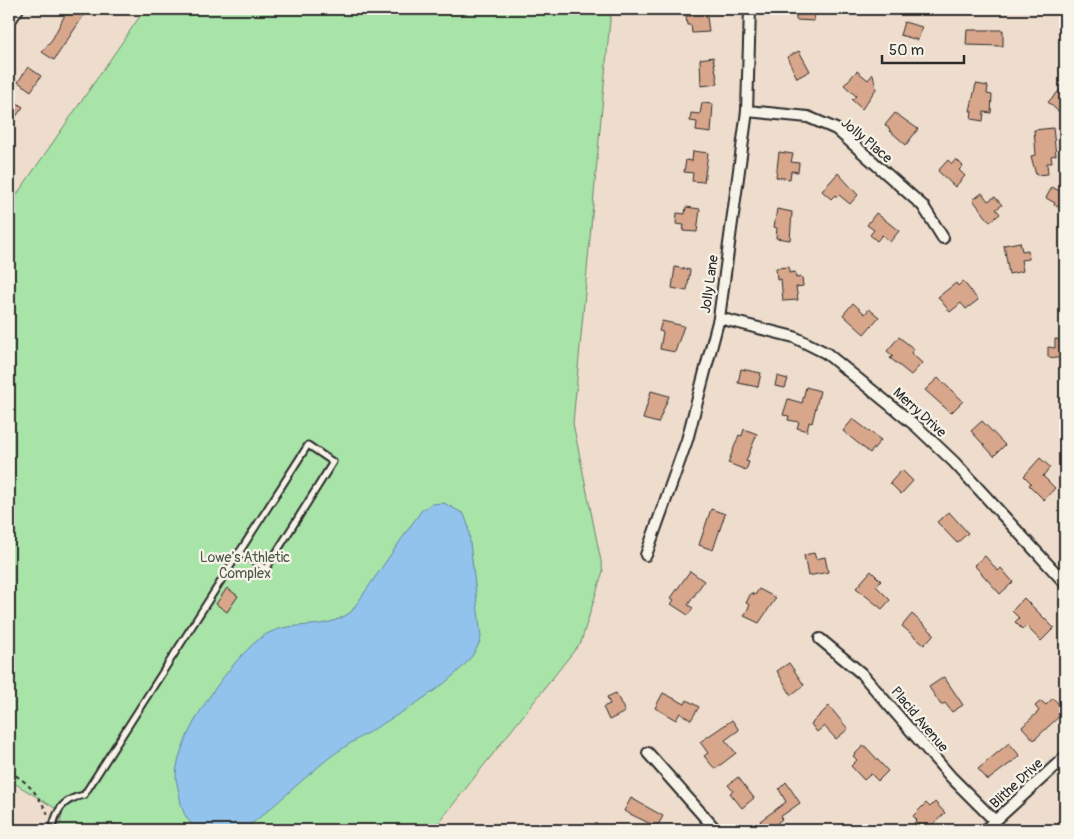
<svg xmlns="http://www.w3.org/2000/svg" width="1074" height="839" viewBox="0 0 1074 839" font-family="Pangolin,sans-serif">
<rect width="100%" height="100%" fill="#eedccc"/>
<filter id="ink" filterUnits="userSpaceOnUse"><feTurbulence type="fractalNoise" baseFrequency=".02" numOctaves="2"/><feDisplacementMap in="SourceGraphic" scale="10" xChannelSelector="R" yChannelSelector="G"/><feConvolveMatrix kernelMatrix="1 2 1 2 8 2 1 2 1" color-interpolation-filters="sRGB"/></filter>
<g filter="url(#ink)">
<path fill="#a8e3a8" stroke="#6a876a" d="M145,9H611L573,423L603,571L581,642L433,830H58L63,813L9,780V206Z"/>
<path fill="#91c3ed" stroke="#68869f" d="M444,503L464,514L468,525L481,637C472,681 371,727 333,755C323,762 314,771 304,779C293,788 250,829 239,830C209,835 185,833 180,798C179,791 176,783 176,776C177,735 228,664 259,639C289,616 319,635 351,612L421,511L431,504Z"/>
<g fill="#d8a68b" stroke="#2b2b2b">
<path d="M72,9L84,15L54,60L42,52L53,38L67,11L69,12Z"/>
<path d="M691,9H706L709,32L692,33L691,25H687L686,16H692Z"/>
<path d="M796,9H815L814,21L796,20Z"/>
<path d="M904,22L922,27L918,40L900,35Z"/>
<path d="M967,30H1003V46L966,45Z"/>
<path d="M799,51L810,71L797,78L787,57Z"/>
<path d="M713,57L718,84L701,86L700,59Z"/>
<path d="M28,67L41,76L31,91L18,82Z"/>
<path d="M857,71L868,80L873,74L876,89L862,109L852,100L856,96L844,85Z"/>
<path d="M976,84L988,86L987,94L992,95L991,113L984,112L983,121L971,119L972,111H970Z"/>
<path d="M1065,85V108L1060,113L1048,102Z"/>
<path d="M9,97L23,107L9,126Z"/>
<path d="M702,103L713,104L711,133L696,131L697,122L690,121L691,113L700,114Z"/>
<path d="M895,113L918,129L906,145L889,130L890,129L885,125Z"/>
<path d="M1053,128L1056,155L1051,156L1052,163H1047L1048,174L1036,175L1031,156L1036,155L1034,130Z"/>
<path d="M693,151L708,153L704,182L692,181L693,173L684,172L686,160L692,161Z"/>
<path d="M779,152L793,154L791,162L799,163L798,172L791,171L790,179L776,177Z"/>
<path d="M956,159L963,166L959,170L965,176L955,187L938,171L948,160L952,164Z"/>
<path d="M838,173L858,195L850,204L839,195L837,197L835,195L831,199L822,191Z"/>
<path d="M1052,187L1065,194V209L1054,205L1055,203L1046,198Z"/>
<path d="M982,193L988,201L995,197L1002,205L996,209L1000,214L990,222L973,200Z"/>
<path d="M686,207L700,209L697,232L683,231L684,225L676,224L677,213L685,214Z"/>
<path d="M777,209L792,212L790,240L776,238L777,228L774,227Z"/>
<path d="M876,213L899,231L890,242L882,235L877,241L870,235L874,230L867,225Z"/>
<path d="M1020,242L1022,251L1028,250L1029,259L1021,260L1023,271L1009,274L1004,245Z"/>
<path d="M675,267L690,270L687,291L672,288Z"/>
<path d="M789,267V273L795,272L796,278L802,277L803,286L796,287L798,300L783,301L781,279L777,280L776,268Z"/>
<path d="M963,281L978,300L966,309L961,303L950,312L938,297L956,283L958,286Z"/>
<path d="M853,303L865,314L869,309L879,317L864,334L843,315Z"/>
<path d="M662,321L684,326L675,352L660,349L663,332L659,331Z"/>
<path d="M899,337L914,349L911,353L922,363L911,375L890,358L893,356L887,351Z"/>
<path d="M1055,339L1065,340V359L1048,357V347L1055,348Z"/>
<path d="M741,369L761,373L758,387L738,383Z"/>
<path d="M777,376L788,379L785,388L775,386Z"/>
<path d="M938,378L963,401L951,413L925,390Z"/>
<path d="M806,387L820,391L812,423L809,422L807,431L797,428L799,422L788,420L789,416L783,415L788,399L802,403Z"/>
<path d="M651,391L669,396L658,423L643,419Z"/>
<path d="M853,419L881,440L870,453L843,431Z"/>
<path d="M982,421L1005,445L994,456L971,431Z"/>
<path d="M744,429L757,434L746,461L749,462L746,470L728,463L739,435L742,436Z"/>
<path d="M1040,458L1050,467L1043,476L1055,488L1044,500L1029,485L1031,483L1024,476Z"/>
<path d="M902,470L913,481L901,494L890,483Z"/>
<path d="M711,509L725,514L713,550L699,545Z"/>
<path d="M949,512L968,533L957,543L937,522Z"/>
<path d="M814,553L816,559L825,557L828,572L808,576L804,555Z"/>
<path d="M985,556L998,571L1001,568L1013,582L1000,594L974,565Z"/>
<path d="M690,571L704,581L688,605L693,608L688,615L671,604L674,600L671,598Z"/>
<path d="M871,571L881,581L876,586L890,600L882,609L856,588Z"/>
<path d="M227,588L238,596L227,612L216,604Z"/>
<path d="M759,589L776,598L759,623L744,616L750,605L746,603L751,593L755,595Z"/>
<path d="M1024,598L1054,628L1041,641L1026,626L1022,629L1015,622L1019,618L1012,611Z"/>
<path d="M912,614L934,634L924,645L902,626Z"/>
<path d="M789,663L804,685L791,695L777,671Z"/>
<path d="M944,677L963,705L952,712L945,703L941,705L929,687Z"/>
<path d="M616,693L625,712L609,720L603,707L610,704L607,697Z"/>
<path d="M663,693L685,704L687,700L699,707L691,720L680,713L676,720L655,708Z"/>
<path d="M1053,698L1065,711L1034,740L1022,727L1039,711L1035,706L1041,701L1046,705Z"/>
<path d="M829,706L848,729L836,739L824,726L817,732L811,724Z"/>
<path d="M732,720L739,730L725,740L736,753L715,769L704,756L708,753L700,742Z"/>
<path d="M1009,743L1020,756L988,780L978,769Z"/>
<path d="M864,745L888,771L878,781L871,774L864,780L851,766L857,760L853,756Z"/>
<path d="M738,777L754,798L742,808L730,793L733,791L728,785Z"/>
<path d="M786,782L800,803L780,817L782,819L776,824L781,830H766L760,821L786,802L779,789Z"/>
<path d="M631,798L663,816L657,827L624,811Z"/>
<path d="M935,802L945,813L927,830H919L913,824L917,820L913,816L926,803L930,807Z"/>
</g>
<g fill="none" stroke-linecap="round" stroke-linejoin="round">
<g stroke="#2b2b2b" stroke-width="9">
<path id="service" d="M52,830C56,810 63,799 84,795L308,445L333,462L266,569L239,552"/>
</g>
<g stroke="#2b2b2b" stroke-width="14">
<g id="minor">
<path d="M9,22L18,9"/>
<path d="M747,111L808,117L836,129L923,206L943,238"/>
<path d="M719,318L794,337L826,353L916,426L954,462L1065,583"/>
<path d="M646,555L687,440L719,318L747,111L750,9"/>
<path d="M820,639L861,673L951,777L995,821"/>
<path d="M648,753L716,830"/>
<path d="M985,830L1065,757"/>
</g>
</g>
<path stroke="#2b2b2b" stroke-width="2" stroke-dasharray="4 4" stroke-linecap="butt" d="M9,771C30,784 36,792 48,814"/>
<use href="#service" stroke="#f7f3e8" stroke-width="5"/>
<use href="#minor" stroke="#f7f3e8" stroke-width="10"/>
</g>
</g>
<g text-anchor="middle" stroke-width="4.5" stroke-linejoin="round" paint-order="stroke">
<g font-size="14" fill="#2b2b2b" stroke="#f7f3e8">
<text transform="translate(867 140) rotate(40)" y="5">Jolly Place</text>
<text transform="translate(709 284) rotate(-82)" y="5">Jolly Lane</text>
<text transform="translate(920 412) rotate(42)" y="5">Merry Drive</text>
<text transform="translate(920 719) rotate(50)" y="5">Placid Avenue</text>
<text transform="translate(1016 783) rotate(-43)" y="5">Blithe Drive</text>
</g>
<g font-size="14" fill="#4a594a" stroke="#f7f3e8">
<text x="245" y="562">Lowe's Athletic<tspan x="245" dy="16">Complex</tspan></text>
</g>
</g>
<rect width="1074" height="839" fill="none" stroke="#f7f3e8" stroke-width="30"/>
<rect x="15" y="15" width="1044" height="809" fill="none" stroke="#2b2b2b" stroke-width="2" filter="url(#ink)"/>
<path d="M882 55v8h82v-8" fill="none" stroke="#2b2b2b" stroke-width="2.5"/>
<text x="889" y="55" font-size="15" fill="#2b2b2b" stroke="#f7f3e8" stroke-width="4" paint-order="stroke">50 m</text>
</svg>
